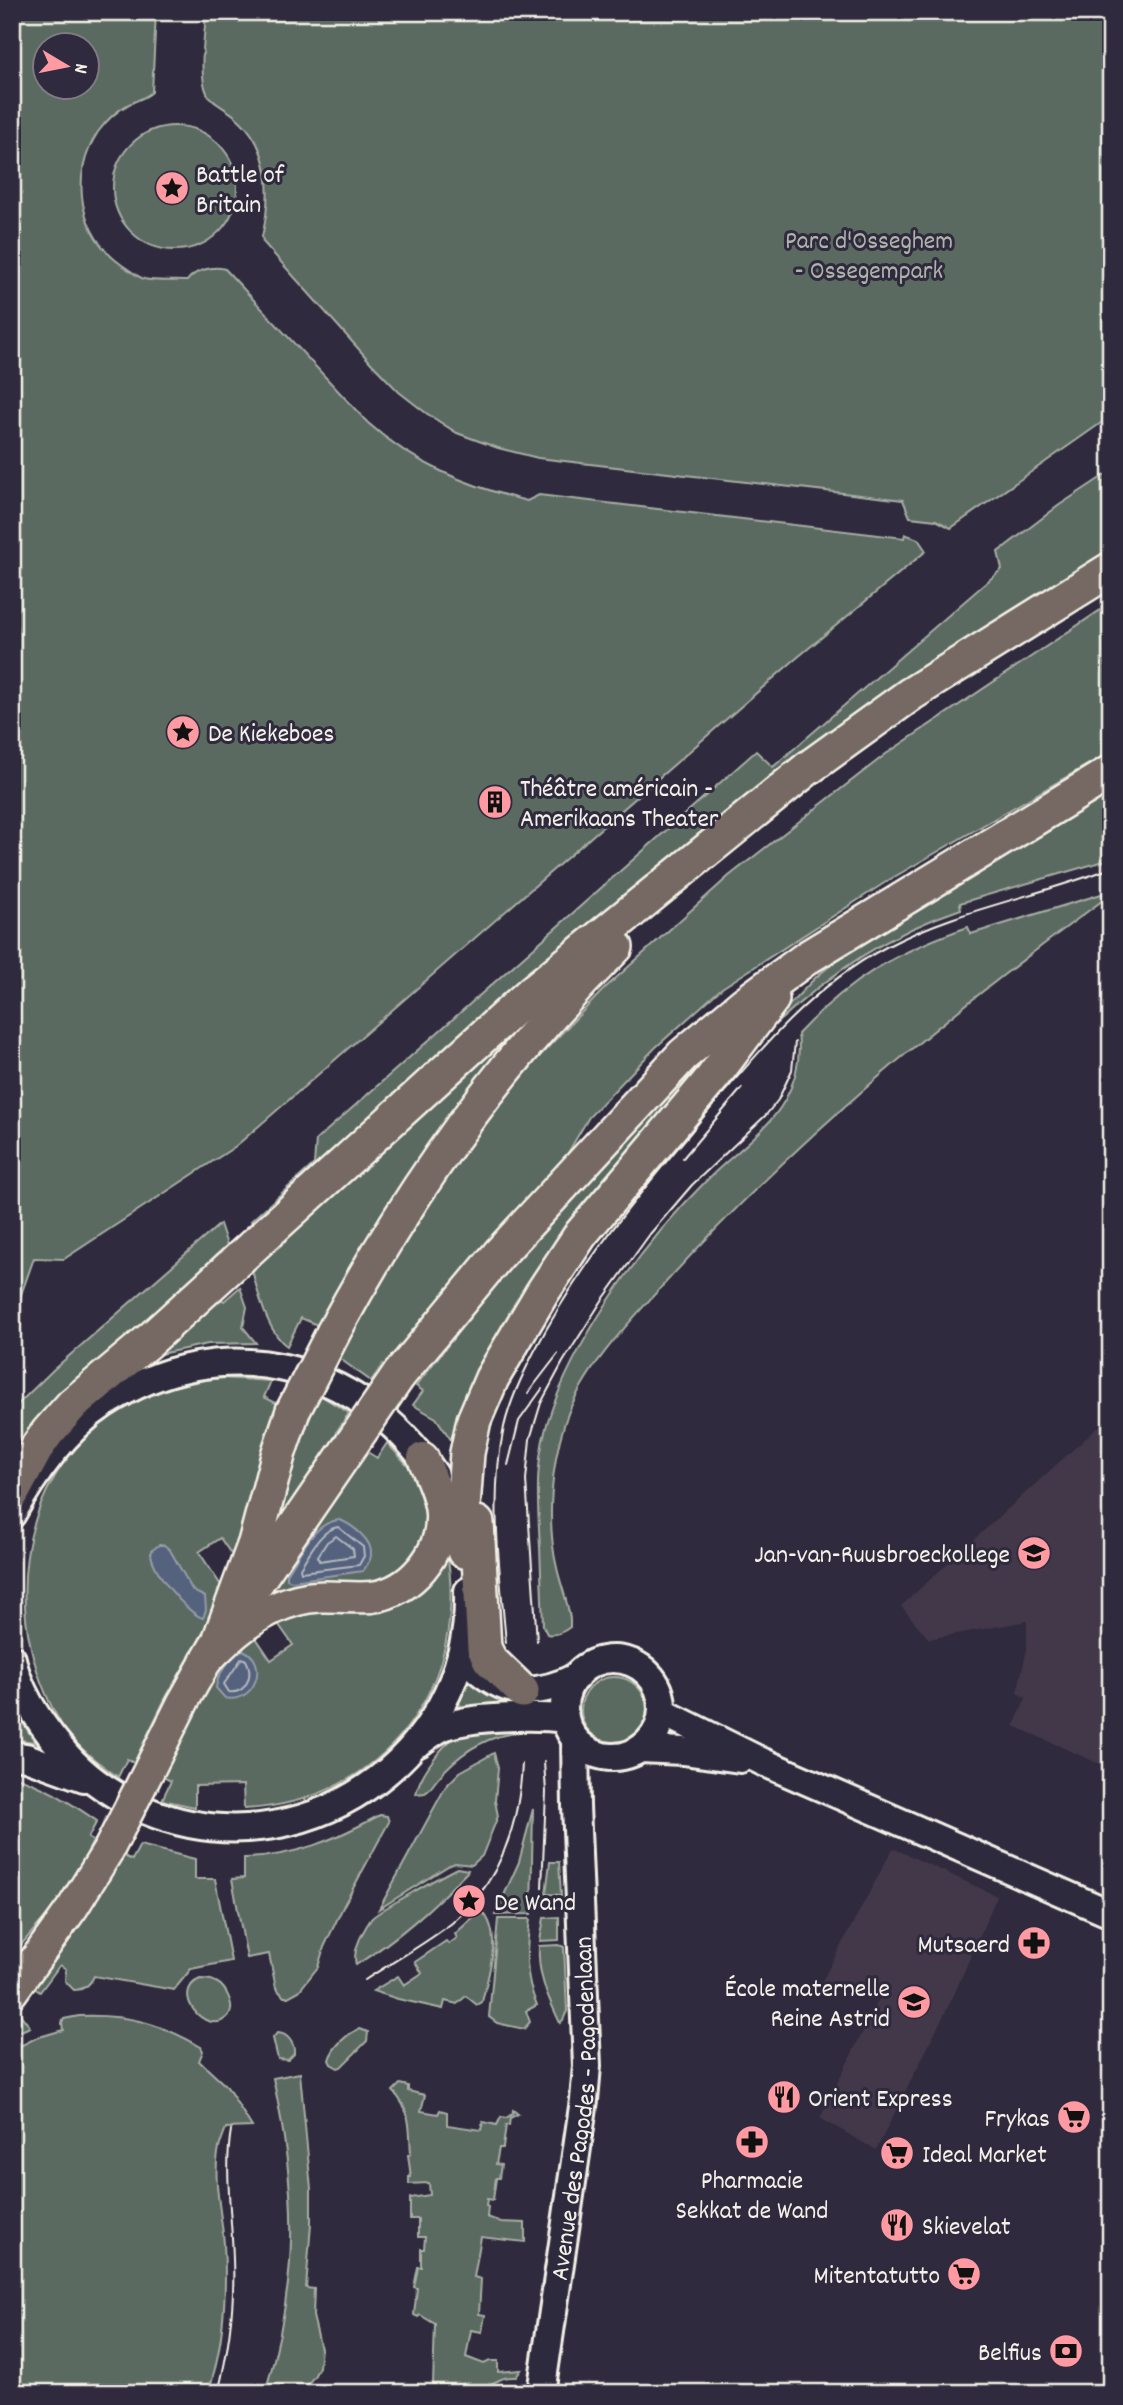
<svg xmlns="http://www.w3.org/2000/svg" width="1123" height="2405" viewBox="0 0 1123 2405" font-family="Dekko,sans-serif">
<rect width="100%" height="100%" fill="#2f2a3d"/>
<filter id="ink" filterUnits="userSpaceOnUse"><feTurbulence type="fractalNoise" baseFrequency=".0143" numOctaves="2"/><feDisplacementMap in="SourceGraphic" scale="14" xChannelSelector="R" yChannelSelector="G"/><feConvolveMatrix kernelMatrix="1 2 1 2 8 2 1 2 1" color-interpolation-filters="sRGB"/></filter>
<g filter="url(#ink)">
<g fill="#423848">
<path d="M1111,1415V1769L1014,1726L1026,1698L1017,1693L1027,1649V1621L929,1639L901,1606Z"/>
<path d="M893,1848L997,1896L953,1997L876,2150L820,2118L880,1997L821,1983Z"/>
</g>
<g fill="#5a6a61" stroke="#a7aea4" stroke-width="2" fill-rule="evenodd">
<path d="M12,12H156L152,92C146,98 137,100 129,104C116,111 106,121 98,132C69,176 79,235 122,265C128,269 138,277 144,279C157,282 174,280 187,281C194,271 212,265 225,269L368,423C414,464 467,486 527,501L539,495L904,538L905,534L918,539L926,551L792,662L236,1146L64,1259L34,1258L12,1320ZM46,46H88V88H46Z"/>
<path d="M206,12H1111V416L951,528L936,520L910,517L903,500L538,458L498,448L457,433L426,413L399,392L372,364L263,242L262,237C272,194 272,148 236,117C228,109 211,103 207,93C198,74 205,34 206,12Z"/>
<circle cx="175" cy="188" r="62"/>
<path d="M1111,471V553L895,695L12,1462V1410L53,1370L220,1224L227,1245L253,1224L251,1221L314,1164L316,1140L756,751L773,767L1002,569L998,552L1058,506Z"/>
<path d="M1111,603V751L889,880L722,988L655,1048L589,1117L556,1173L391,1369L383,1364L371,1381L336,1356L338,1335L505,1092L605,988L729,876L886,754Z"/>
<path d="M1111,790V859L960,903L961,909C889,933 832,972 777,1023L774,1021L814,979L851,948Z"/>
<path d="M1108,892L1110,895C951,1011 800,1135 667,1281C631,1320 582,1370 565,1422C551,1466 546,1522 557,1568C561,1586 568,1602 570,1619V1627C564,1632 555,1636 547,1634L543,1626C542,1600 541,1573 540,1547C537,1496 534,1455 553,1406C584,1325 646,1241 707,1180C732,1154 767,1132 785,1100C796,1080 801,1057 798,1034C849,979 898,951 968,927L971,934Z"/>
<path d="M523,1019L530,1027L322,1327L301,1318L287,1346C267,1332 257,1290 251,1266Z"/>
<path d="M684,1075L690,1081L458,1450L436,1418L413,1405L423,1391L416,1386C499,1277 590,1174 684,1075Z"/>
<path d="M240,1287L247,1307L243,1327L256,1343L208,1344L160,1354L159,1347L217,1296L224,1301Z"/>
<path d="M221,1378L271,1381L264,1397L284,1407L238,1564L220,1538L199,1552L226,1593L164,1701L134,1763L127,1759L118,1777C99,1764 81,1750 66,1732C0,1629 9,1480 120,1410C151,1391 185,1382 221,1378Z"/>
<path d="M318,1394L349,1413L337,1431L343,1435L277,1532L282,1460Z"/>
<path d="M387,1443L416,1474L429,1495L430,1535L397,1581L260,1598L361,1448L377,1458Z"/>
<path d="M446,1547C472,1684 385,1802 244,1809L243,1785L195,1786V1807L162,1800L171,1781L163,1777L191,1715L223,1661L250,1629L271,1660L293,1645L272,1615L345,1602Z"/>
<circle cx="614" cy="1710" r="33"/>
<path d="M470,1679L529,1707L462,1711L459,1702Z"/>
<path d="M12,1706L35,1742L12,1739Z"/>
<path d="M529,1730C519,1733 508,1734 497,1737C468,1746 446,1766 429,1790L425,1793L416,1794C420,1774 447,1735 468,1731C487,1727 510,1730 529,1730Z"/>
<path d="M494,1753L498,1768L495,1801L498,1816L482,1856L472,1865L455,1863L448,1866L379,1909L446,1786L460,1772Z"/>
<path d="M12,1776C44,1785 70,1803 97,1821L88,1838L93,1841L77,1874L49,1913L12,1955Z"/>
<path d="M533,1809L531,1914L495,1915L519,1862Z"/>
<path d="M380,1815L387,1816L389,1822L344,1905L324,1947L318,1967L299,1991L288,1997H284L276,1988L269,1954L247,1958L232,1879L244,1878V1858C294,1857 336,1839 380,1815Z"/>
<path d="M140,1845L195,1859V1879H215L231,1961L191,1969L174,1990L94,1976C90,1985 84,1990 74,1990L65,1981L66,1969L60,1965L40,1992L34,1988L89,1911L122,1855L132,1860Z"/>
<path d="M550,1862H559L561,1895L546,1894Z"/>
<path d="M457,1868L468,1870L467,1872C432,1908 399,1938 356,1965C352,1951 363,1931 371,1919C379,1910 443,1875 457,1868Z"/>
<path d="M481,1910C504,1933 488,1974 482,2002L477,2005L466,1996L457,2004L445,2001L443,2009L398,1999L373,1991L398,1976L404,1985L422,1973L415,1962L446,1941L449,1944L457,1938L455,1934Z"/>
<path d="M559,1917V1940L540,1941L544,1918Z"/>
<path d="M498,1919H530C526,1950 524,1976 537,2005L526,2011L530,2022L524,2029L497,2023L489,2017Z"/>
<path d="M559,1945L564,1947L567,2011L563,2020L560,2023C548,1997 537,1975 539,1946Z"/>
<path d="M200,1979C205,1979 211,1979 216,1982C226,1987 238,2009 226,2018C206,2036 169,1992 200,1979Z"/>
<path d="M17,2010L30,2027L12,2035V2017Z"/>
<path d="M79,2016C127,2014 160,2023 201,2047L203,2051L199,2061L227,2087L252,2127L226,2128C223,2136 219,2145 218,2153C213,2183 222,2215 224,2244C227,2294 224,2345 208,2393H12V2050L36,2038L63,2030L62,2023L64,2019Z"/>
<path d="M360,2029L368,2032L367,2041L341,2067L338,2068L331,2064L329,2060C332,2048 347,2033 360,2029Z"/>
<path d="M277,2033C288,2033 295,2044 294,2054L288,2060L278,2059L273,2038Z"/>
<path d="M300,2073L311,2189V2224L306,2288L314,2289L313,2316L321,2349L319,2367L315,2375L308,2384L298,2393H265C299,2278 298,2194 273,2078Z"/>
<path d="M400,2084L408,2086V2091L425,2095L421,2111L438,2114L440,2110L447,2112V2125L481,2130L483,2122L497,2125L501,2117L506,2118L512,2114L513,2110L518,2114L510,2118L509,2125H506L503,2148H499L496,2164L501,2165L499,2178H496L493,2200L487,2199L486,2206L488,2207L487,2217L501,2222L525,2223V2242L481,2237L474,2277L481,2279L479,2314L485,2315L482,2332L471,2330L466,2357L484,2364L490,2361H498V2372L521,2370L516,2377C501,2376 501,2381 487,2385C478,2387 473,2386 465,2393H445L433,2385L435,2324L420,2315L418,2317L414,2315L417,2288L414,2287L418,2267H421V2249H424L425,2237H418V2219H410V2198L430,2195L429,2183L409,2184V2177H411L408,2155L411,2154C409,2127 412,2112 393,2091Z"/>
</g>
<g fill="#54627e" stroke="#949ba8" stroke-width="2">
<path d="M340,1520C352,1525 373,1540 371,1555C371,1561 366,1566 363,1571L292,1581L287,1579V1574C300,1555 314,1521 340,1520Z"/>
<path d="M159,1545H164L170,1550L193,1591L205,1597L206,1610L203,1618C187,1614 149,1568 151,1551Z"/>
<path d="M243,1650C271,1662 254,1705 225,1698L216,1688C217,1674 229,1661 239,1651Z"/>
</g>
<g fill="none" stroke-linecap="round" stroke-linejoin="round">
<g stroke="#b4b8be" stroke-width="2">
<path d="M338,1527L363,1547L364,1556L359,1565L301,1572L300,1568C310,1553 320,1530 338,1527Z"/>
<path d="M336,1536L353,1549L354,1556L319,1561L318,1556L327,1542Z"/>
<path d="M242,1658L246,1660C254,1674 247,1694 229,1692L224,1684Z"/>
</g>
<g stroke="#f4f1e8" stroke-width="32">
<g id="secondary">
<path d="M12,1514C33,1475 66,1429 104,1404C220,1327 358,1361 435,1475"/>
<path d="M461,1654C497,1693 527,1701 576,1677"/>
<path d="M12,1659C19,1692 39,1722 60,1747C82,1775 113,1796 145,1810C298,1875 473,1759 468,1591"/>
<circle cx="613" cy="1708" r="49"/>
<path d="M662,1712L763,1762L1111,1914"/>
<path d="M419,1743C426,1738 433,1732 441,1728C467,1716 537,1715 565,1719"/>
<path d="M640,1749L683,1751L740,1759"/>
<path d="M12,1755L26,1757L84,1778"/>
<path id="s1" d="M541,2393L584,2100L587,2066L576,1806L575,1739"/>
</g>
</g>
<g stroke="#f4f1e8" stroke-width="35">
<g id="primary">
<path d="M205,1662C231,1635 259,1610 297,1600C322,1593 346,1599 372,1597C411,1592 443,1553 441,1514C440,1495 430,1476 423,1458"/>
<path d="M149,1770L183,1702L214,1647"/>
<path d="M12,1992L73,1907L109,1849"/>
</g>
</g>
<g stroke="#f4f1e8" stroke-width="38">
<g id="highway">
<path d="M333,1333C409,1191 501,1060 616,947"/>
<path d="M399,1375L499,1254L683,1055L745,1003L808,957L1111,772"/>
<path d="M12,1494L38,1446L48,1432L72,1405L152,1338L532,992L807,769L911,694L1111,569"/>
<path d="M477,1523L484,1648L490,1660L522,1691"/>
<path d="M464,1551L463,1507L467,1453L474,1420L492,1378L542,1293L581,1234L713,1077L772,999"/>
<path d="M252,1589L353,1442"/>
<path d="M220,1638L255,1543L279,1452L293,1411"/>
</g>
</g>
<use href="#secondary" stroke="#2f2a3d" stroke-width="26"/>
<use href="#primary" stroke="#766964" stroke-width="30"/>
<use href="#highway" stroke="#766964" stroke-width="33"/>
<g stroke="#f4f1e8" stroke-width="2">
<path d="M683,1158L742,1088"/>
<path d="M528,1393L558,1354"/>
<path d="M508,1465L519,1421L542,1389"/>
<path d="M537,1641L526,1480L530,1439L541,1403L563,1362L601,1302L650,1234L692,1185L766,1115L778,1100L792,1070L795,1042"/>
<path d="M506,1643C500,1572 489,1498 504,1427C510,1401 522,1376 534,1352C576,1271 632,1202 691,1132C749,1063 805,990 886,947C957,909 1037,897 1111,868"/>
<path d="M542,1888L546,1792L544,1762"/>
<path d="M365,1980C394,1961 425,1944 452,1923C501,1882 519,1825 522,1764"/>
<path d="M218,2393C229,2349 235,2305 233,2259C232,2216 224,2172 231,2130"/>
</g>
<g stroke="#f4f1e8" stroke-width="35" stroke-linecap="butt">
<path id="primary-bridge" d="M109,1849L149,1770"/>
</g>
<g stroke="#f4f1e8" stroke-width="38" stroke-linecap="butt">
<g id="highway-bridge">
<path d="M293,1411L333,1333"/>
<path d="M353,1442L399,1375"/>
</g>
</g>
<use href="#primary-bridge" stroke="#766964" stroke-width="30"/>
<use href="#highway-bridge" stroke="#766964" stroke-width="33"/>
</g>
</g>
<defs>
<g id="sight-disc" transform="scale(1.75)"><circle r="9.5" fill="#ff9aa2" stroke="#2f2a3d"/><path d="M0-6L1.8-2.2L6-1.7L2.9 1.2L3.7 5.4L0 3.3L-3.7 5.4L-2.9 1.2L-6-1.7L-1.8-2.2Z" fill="#111"/></g>
<g id="building-disc" transform="scale(1.75)"><circle r="9.5" fill="#ff9aa2" stroke="#2f2a3d"/><path d="M-4-6H4V6H1V3H-1V6H-4ZM-2.5-4.3h1.7v1.8h-1.7ZM.8-4.3h1.7v1.8H.8ZM-2.5-1h1.7V.8h-1.7ZM.8-1h1.7V.8H.8Z" fill="#111"/></g>
<g id="school-disc" transform="scale(1.75)"><circle r="9.5" fill="#ff9aa2" stroke="#2f2a3d"/><path d="M0-5L7-2L0 1L-7-2ZM-4 1L0 2.5L4 1V4Q0 6-4 4Z" fill="#111"/></g>
<g id="pharmacy-disc" transform="scale(1.75)"><circle r="9.5" fill="#ff9aa2" stroke="#2f2a3d"/><path d="M-2-6h4v4h4v4h-4v4h-4v-4h-4v-4h4Z" fill="#111"/></g>
<g id="restaurant-disc" transform="scale(1.75)"><circle r="9.5" fill="#ff9aa2" stroke="#2f2a3d"/><path d="M-5-6h1v4h1v-4h1v4h1v-4h1v5L-1.5 .5V6h-2V.5L-5-1ZM5-6V6H3V1.5H1.5Q1.5-4 5-6Z" fill="#111"/></g>
<g id="supermarket-disc" transform="scale(1.75)"><circle r="9.5" fill="#ff9aa2" stroke="#2f2a3d"/><path d="M-6-5.5h2.5l.6 2H6L4.5 2H-2.5L-4.4-4H-6ZM-1.5 3.2a1.3 1.3 0 1 0 .1 0ZM3 3.2a1.3 1.3 0 1 0 .1 0Z" fill="#111"/></g>
<g id="bank-disc" transform="scale(1.75)"><circle r="9.5" fill="#ff9aa2" stroke="#2f2a3d"/><path d="M-6-4H6V4H-6ZM0-2.3a2.3 2.3 0 1 0 0 4.6a2.3 2.3 0 1 0 0-4.6Z" fill="#111"/></g>
</defs>
<g fill-rule="evenodd">
<use href="#sight-disc" x="172" y="188"/>
<use href="#sight-disc" x="183" y="732"/>
<use href="#building-disc" x="495" y="802"/>
<use href="#school-disc" x="1034" y="1553"/>
<use href="#sight-disc" x="469" y="1901"/>
<use href="#pharmacy-disc" x="1034" y="1943"/>
<use href="#school-disc" x="914" y="2002"/>
<use href="#restaurant-disc" x="784" y="2097"/>
<use href="#supermarket-disc" x="1074" y="2117"/>
<use href="#pharmacy-disc" x="752" y="2142"/>
<use href="#supermarket-disc" x="897" y="2153"/>
<use href="#restaurant-disc" x="897" y="2225"/>
<use href="#supermarket-disc" x="964" y="2274"/>
<use href="#bank-disc" x="1066" y="2351"/>
</g>
<g text-anchor="middle" stroke-width="6" stroke-linejoin="round" paint-order="stroke">
<g font-size="26" fill="#f4f1e8" stroke="#2f2a3d" text-anchor="start">
<text x="196" y="182">Battle of<tspan x="196" dy="30">Britain</tspan></text>
<text x="208" y="741">De Kiekeboes</text>
<text x="520" y="796">Théâtre américain -<tspan x="520" dy="30">Amerikaans Theater</tspan></text>
<text x="1010" y="1562" text-anchor="end">Jan-van-Ruusbroeckollege</text>
<text x="494" y="1910">De Wand</text>
<text x="1010" y="1952" text-anchor="end">Mutsaerd</text>
<text x="890" y="1996" text-anchor="end">École maternelle<tspan x="890" dy="30">Reine Astrid</tspan></text>
<text x="808" y="2106">Orient Express</text>
<text x="1050" y="2126" text-anchor="end">Frykas</text>
<text x="922" y="2162">Ideal Market</text>
<text x="752" y="2188" text-anchor="middle">Pharmacie<tspan x="752" dy="30">Sekkat de Wand</tspan></text>
<text x="922" y="2234">Skievelat</text>
<text x="940" y="2283" text-anchor="end">Mitentatutto</text>
<text x="1042" y="2360" text-anchor="end">Belfius</text>
</g>
<g font-size="26" fill="#afb4ab" stroke="#2f2a3d">
<text x="869" y="248">Parc d'Osseghem<tspan x="869" dy="30">- Ossegempark</tspan></text>
</g>
<g font-size="26" fill="#f4f1e8" stroke="#2f2a3d">
<text dy="9" stroke="none"><textPath href="#s1" startOffset="287">Avenue des Pagodes - Pagodenlaan</textPath></text>
</g>
</g>
<rect width="1123" height="2405" fill="none" stroke="#2f2a3d" stroke-width="42"/>
<rect x="21" y="21" width="1081" height="2363" fill="none" stroke="#f4f1e8" stroke-width="2.5" filter="url(#ink)"/>
<g transform="translate(66 66) rotate(100)"><circle r="33" fill="#2f2a3d" stroke="#7e7a81" stroke-width="2"/>
<path d="M0-5L12 26L0 18L-12 26Z" fill="#ff9aa2"/>
<text y="-10" font-size="19" font-weight="bold" text-anchor="middle" fill="#f4f1e8">N</text>
</g>
</svg>
